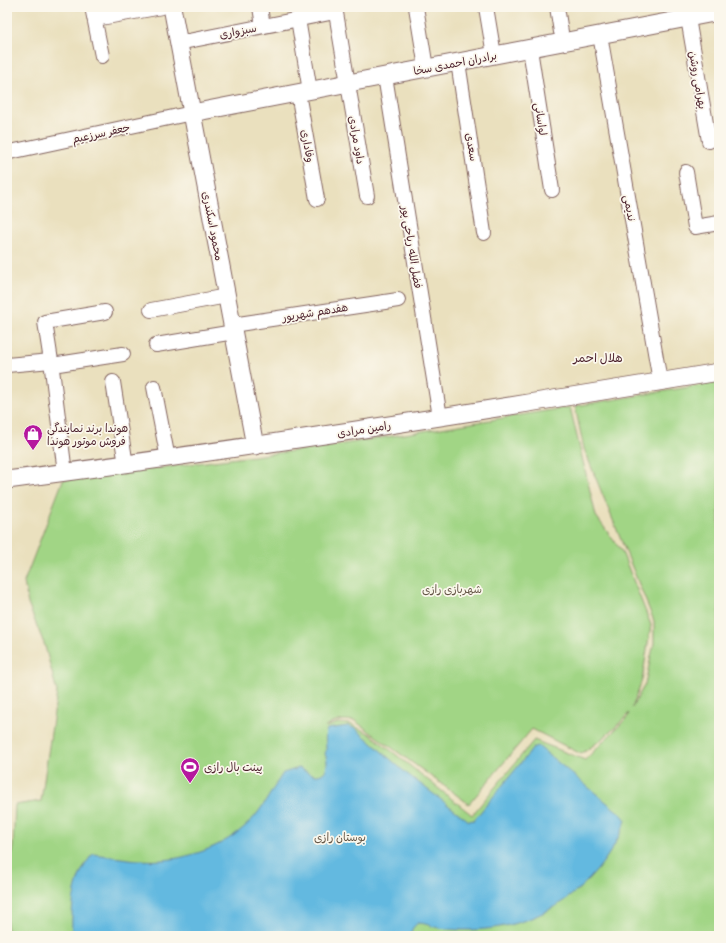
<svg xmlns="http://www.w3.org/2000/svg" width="726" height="943" viewBox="0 0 726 943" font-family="'Gochi Hand','Playpen Sans Arabic',sans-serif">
<rect width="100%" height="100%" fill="#fbf7ec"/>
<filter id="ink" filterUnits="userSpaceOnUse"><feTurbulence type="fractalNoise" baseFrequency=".025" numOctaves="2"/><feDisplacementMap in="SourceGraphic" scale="8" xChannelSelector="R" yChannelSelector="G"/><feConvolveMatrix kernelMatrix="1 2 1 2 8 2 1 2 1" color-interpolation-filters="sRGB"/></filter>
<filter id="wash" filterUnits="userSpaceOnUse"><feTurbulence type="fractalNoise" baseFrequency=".012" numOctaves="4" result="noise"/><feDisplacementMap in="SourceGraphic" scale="16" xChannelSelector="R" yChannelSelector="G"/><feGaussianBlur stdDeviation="0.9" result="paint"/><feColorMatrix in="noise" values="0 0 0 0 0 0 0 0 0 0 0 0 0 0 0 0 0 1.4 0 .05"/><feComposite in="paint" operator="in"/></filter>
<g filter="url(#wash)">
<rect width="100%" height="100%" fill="#eae0be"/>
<path fill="#a1d585" stroke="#767a58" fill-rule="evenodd" d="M719,382V936H7V879L13,847L15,805L41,801L57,692L45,646L28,604L24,582L63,480L325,447L570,407L596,516L622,552L651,625L642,680L632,708L645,684L654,643V621L584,449L575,406ZM629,713L627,718L585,760L534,740L472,815L370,734L350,724L338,723L325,727C335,721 343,719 355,721L469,804L532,729L581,754C599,742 614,730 629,713Z"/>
<path fill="#63b9e0" stroke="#566c86" d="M348,726L356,729L406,773L469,821L474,820L534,747L538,746L622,815L626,820L625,823C597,891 537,931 463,930C455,930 447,929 439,928C432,927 426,923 418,923C413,927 411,929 411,936H72C71,908 73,876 93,854C116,857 139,862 163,860C198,857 237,841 259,811C268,799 275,785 283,773L299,768C304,770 312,776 318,775C329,773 328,761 325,754C328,746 323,737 327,729Z"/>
</g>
<g filter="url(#ink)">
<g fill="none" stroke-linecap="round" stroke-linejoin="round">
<g stroke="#82635e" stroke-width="16">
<g id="minor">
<path d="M92,7L102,56"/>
<path d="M260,7L263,26"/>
<path d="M335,7L367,196"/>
<path d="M416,7L426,68"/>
<path d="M486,7L494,55"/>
<path d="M557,7L561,32"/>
<path d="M688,18L709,141"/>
<path d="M95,19L162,7"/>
<path d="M298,19L310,91"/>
<path d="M600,35L660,381"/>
<path d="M178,43L335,12"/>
<path d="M530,49L552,190"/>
<path d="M458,62L484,233"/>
<path d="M385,76L440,417"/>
<path d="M298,93L317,199"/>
<path d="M10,152L192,113"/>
<path d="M686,172L695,227L719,223"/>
<path d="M151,310L227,296"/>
<path d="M232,325L398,300"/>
<path d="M156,345L234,332"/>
<path d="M7,365L51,361"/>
<path d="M52,365L123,354"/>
<path d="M113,382L126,465"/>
<path d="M154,387L168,459"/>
<path d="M65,473L51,361L45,322L105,312"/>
</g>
</g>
<g stroke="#82635e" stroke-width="19">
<g id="tertiary">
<path d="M172,7L255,446"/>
<path d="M192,113L719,12"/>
<path d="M7,480C245,449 482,411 719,372"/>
</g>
</g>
<use href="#minor" stroke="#fff" stroke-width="14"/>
<use href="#tertiary" stroke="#fff" stroke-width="17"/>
</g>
</g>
<defs>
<g id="shop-pin" transform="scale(1)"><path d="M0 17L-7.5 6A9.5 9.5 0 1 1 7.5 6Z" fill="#b5179e" stroke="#fbf7ec"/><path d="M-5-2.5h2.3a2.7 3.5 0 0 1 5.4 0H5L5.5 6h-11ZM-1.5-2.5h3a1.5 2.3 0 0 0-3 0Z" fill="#fff"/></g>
<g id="stadium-pin" transform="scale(1)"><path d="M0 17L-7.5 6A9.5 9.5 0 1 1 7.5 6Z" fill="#b5179e" stroke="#fbf7ec"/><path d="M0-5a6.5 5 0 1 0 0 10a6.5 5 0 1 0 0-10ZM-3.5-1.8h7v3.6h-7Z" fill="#fff"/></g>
</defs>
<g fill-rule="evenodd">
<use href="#shop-pin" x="33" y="434"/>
<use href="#stadium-pin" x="190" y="767"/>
</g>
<g text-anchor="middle" stroke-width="3.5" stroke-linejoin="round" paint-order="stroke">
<g font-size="11" fill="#4a1f2b" stroke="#fbf7ec">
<text transform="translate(238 31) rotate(-11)" y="4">سبزواری</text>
<text transform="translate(455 63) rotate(-11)" y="4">برادران احمدی سخا</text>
<text transform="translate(698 80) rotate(80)" y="4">بهرامی روشن</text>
<text transform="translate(541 119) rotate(81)" y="4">لواسانی</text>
<text transform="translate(101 133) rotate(-12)" y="4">جعفر سرزعیم</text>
<text transform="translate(357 140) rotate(80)" y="4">داود مرادی</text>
<text transform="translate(308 146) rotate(80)" y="4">وفاداری</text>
<text transform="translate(472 147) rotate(81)" y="4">سعدی</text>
<text transform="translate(630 208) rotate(80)" y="4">ندیمی</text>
<text transform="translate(213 226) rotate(79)" y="4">محمود اسکندری</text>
<text transform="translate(412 247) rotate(81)" y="4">فضل الله ریاحی پور</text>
<text transform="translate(315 312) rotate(-9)" y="4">هفدهم شهریور</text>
<text transform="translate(364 429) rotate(-9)" y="4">رامین مرادی</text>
</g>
<g font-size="11" fill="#4a1f2b" stroke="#fbf7ec" text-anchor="start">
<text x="47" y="432">هوندا برند نمایندگی<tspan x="47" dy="13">فروش موتور هوندا</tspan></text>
<text x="204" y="771">پینت بال رازی</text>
</g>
<g font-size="11" fill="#645646" stroke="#fbf7ec">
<text x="452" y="593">شهربازی رازی</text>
<text x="340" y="841">بوستان رازی</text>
</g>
<g font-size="12" fill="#4a1f2b" stroke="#fbf7ec">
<text x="598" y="362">هلال احمر</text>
</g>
</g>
<rect width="726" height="943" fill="none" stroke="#fbf7ec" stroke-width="24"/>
</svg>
